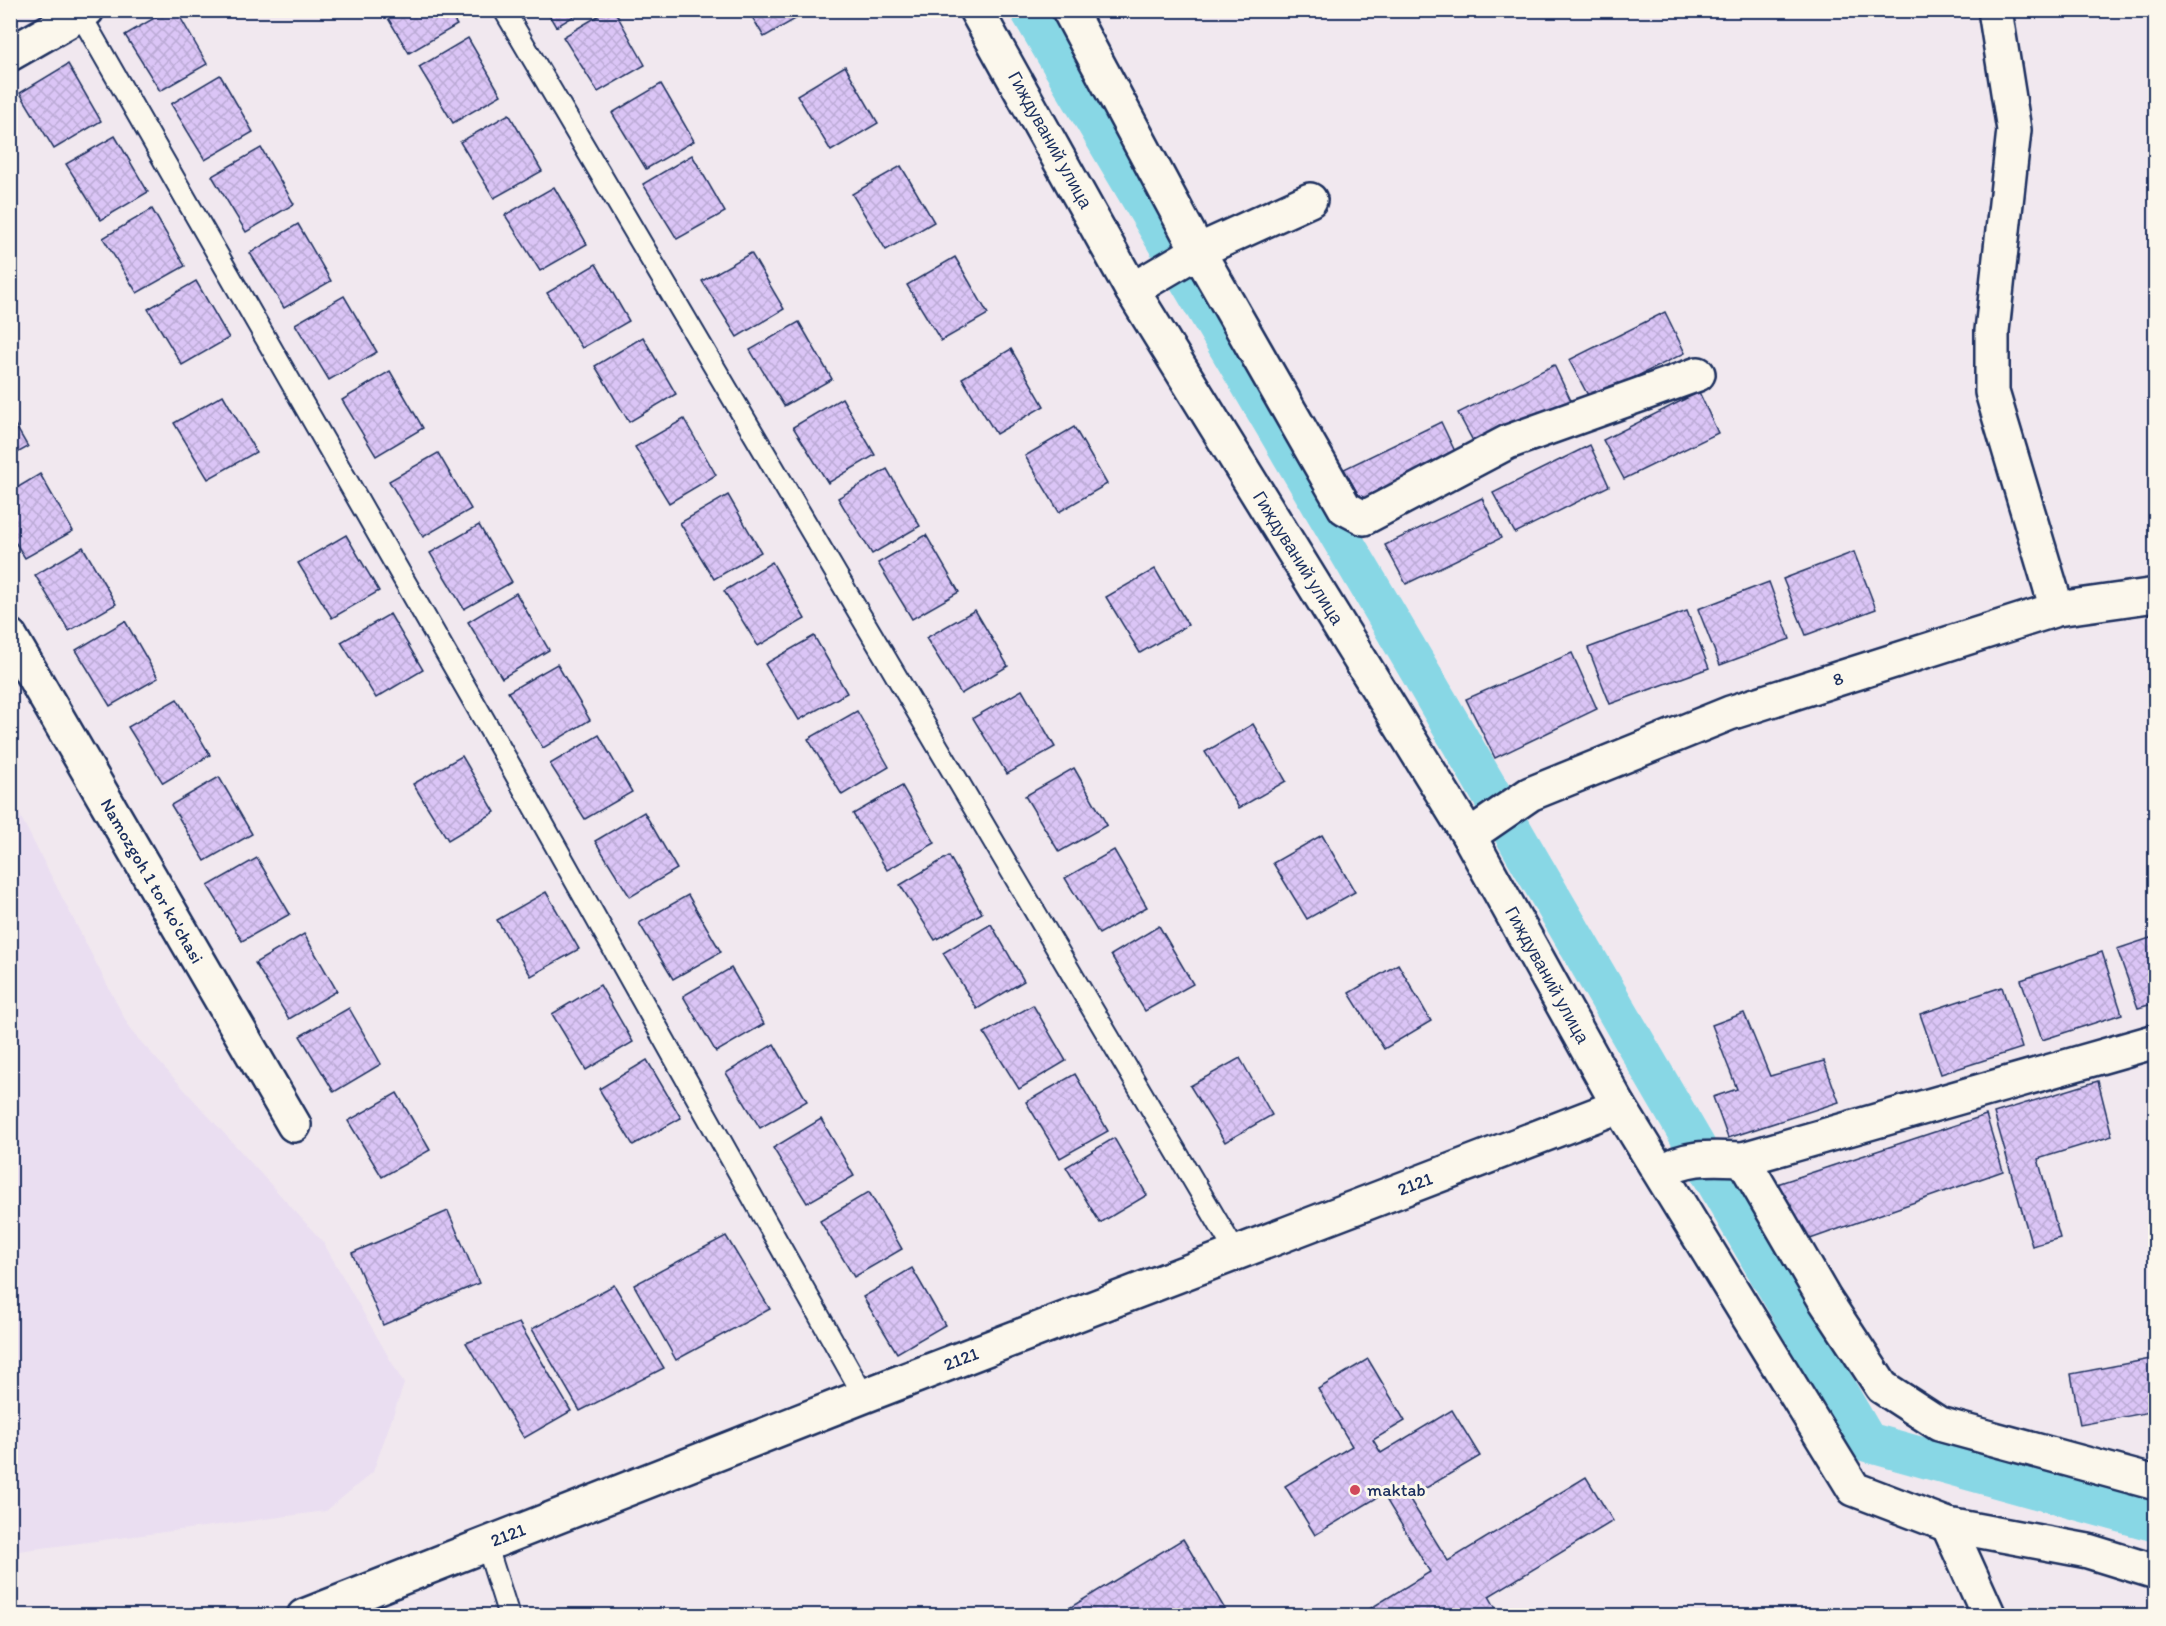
<svg xmlns="http://www.w3.org/2000/svg" width="2166" height="1626" viewBox="0 0 2166 1626" font-family="Itim,sans-serif">
<defs>
<pattern id="building-cross-hatch" width="8" height="8" patternUnits="userSpaceOnUse" patternTransform="scale(1.5)"><rect width="8" height="8" fill="#dbc5f6"/><path d="M0 0l8 8M0 8l8-8" fill="none" stroke="#bbaad5"/></pattern>
</defs>
<rect width="100%" height="100%" fill="#f1e8ef"/>
<filter id="ink" filterUnits="userSpaceOnUse"><feTurbulence type="fractalNoise" baseFrequency=".0167" numOctaves="2"/><feDisplacementMap in="SourceGraphic" scale="12" xChannelSelector="R" yChannelSelector="G"/><feConvolveMatrix kernelMatrix="1 2 1 2 8 2 1 2 1" color-interpolation-filters="sRGB"/></filter>
<g filter="url(#ink)">
<path fill="#eadef1" d="M10,796L131,1031L323,1242L404,1384L373,1472L326,1511L11,1552Z"/>
<g fill="none" stroke-linecap="round" stroke-linejoin="round">
<path stroke="#88d7e5" stroke-width="40" d="M1030,10L1422,675L1867,1442L2156,1522"/>
</g>
<g fill="url(#building-cross-hatch)" stroke="#1b2f5e" stroke-width="1.5">
<path d="M168,10H176L207,64L160,91L125,35Z"/>
<path d="M383,10H448L457,25L409,53Z"/>
<path d="M546,10H584L556,27Z"/>
<path d="M608,10H614L645,65L598,92L563,37Z"/>
<path d="M748,10H811L764,37Z"/>
<path d="M468,38L501,95L453,123L419,67Z"/>
<path d="M68,64L101,121L54,149L20,93Z"/>
<path d="M845,66L878,123L831,151L797,95Z"/>
<path d="M220,75L253,132L205,160L171,104Z"/>
<path d="M661,84L694,141L646,169L612,113Z"/>
<path d="M509,114L542,171L494,198L460,142Z"/>
<path d="M115,136L148,192L101,220L66,164Z"/>
<path d="M261,148L294,204L246,232L212,176Z"/>
<path d="M692,155L725,212L677,239L643,184Z"/>
<path d="M901,166L934,222L886,250L852,194Z"/>
<path d="M554,187L587,244L540,271L505,215Z"/>
<path d="M152,209L185,266L137,293L103,238Z"/>
<path d="M298,224L331,281L284,308L250,253Z"/>
<path d="M751,253L784,309L737,337L702,281Z"/>
<path d="M955,257L988,314L941,341L907,285Z"/>
<path d="M596,264L629,321L582,348L547,293Z"/>
<path d="M196,281L229,338L182,365L148,309Z"/>
<path d="M344,296L377,352L329,380L295,324Z"/>
<path d="M1665,312L1685,353L1590,399L1569,360Z"/>
<path d="M799,322L832,379L784,406L750,350Z"/>
<path d="M643,337L676,394L629,422L595,366Z"/>
<path d="M1011,349L1044,406L996,434L962,378Z"/>
<path d="M1554,365L1573,405L1479,452L1458,413Z"/>
<path d="M390,371L423,428L376,456L342,400Z"/>
<path d="M1699,392L1718,433L1624,479L1603,440Z"/>
<path d="M223,395L256,452L208,479L174,423Z"/>
<path d="M842,398L875,455L828,483L793,427Z"/>
<path d="M10,416L28,447L10,457Z"/>
<path d="M684,419L716,475L669,503L635,447Z"/>
<path d="M1441,422L1460,462L1366,509L1344,469Z"/>
<path d="M1074,427L1107,484L1059,512L1025,456Z"/>
<path d="M1590,445L1609,486L1515,533L1493,493Z"/>
<path d="M438,453L471,509L423,537L389,481Z"/>
<path d="M887,469L920,526L872,554L838,498Z"/>
<path d="M40,474L73,531L25,558L10,534V492Z"/>
<path d="M728,495L761,552L714,579L680,523Z"/>
<path d="M1482,498L1501,538L1406,584L1385,545Z"/>
<path d="M479,525L512,582L464,609L430,553Z"/>
<path d="M346,535L379,591L332,618L298,563Z"/>
<path d="M926,535L959,592L912,619L878,563Z"/>
<path d="M83,547L116,604L69,631L35,575Z"/>
<path d="M1854,552L1876,609L1806,635L1783,579Z"/>
<path d="M772,562L805,619L758,646L724,591Z"/>
<path d="M1155,569L1188,625L1140,653L1106,597Z"/>
<path d="M1769,582L1790,639L1720,665L1698,609Z"/>
<path d="M516,593L549,650L502,678L468,622Z"/>
<path d="M975,610L1008,666L961,694L926,638Z"/>
<path d="M1687,611L1709,668L1610,704L1588,648Z"/>
<path d="M390,614L423,670L376,698L341,642Z"/>
<path d="M125,621L158,678L110,706L76,650Z"/>
<path d="M814,636L847,693L799,720L765,664Z"/>
<path d="M1572,653L1597,709L1495,758L1466,699Z"/>
<path d="M557,664L590,720L543,748L508,692Z"/>
<path d="M1022,690L1055,747L1007,774L973,718Z"/>
<path d="M177,699L210,755L163,783L128,727Z"/>
<path d="M857,711L889,767L842,795L808,739Z"/>
<path d="M1253,724L1286,781L1239,808L1205,752Z"/>
<path d="M599,735L632,792L585,819L550,764Z"/>
<path d="M462,756L495,812L448,840L413,784Z"/>
<path d="M1074,768L1107,825L1059,852L1025,796Z"/>
<path d="M219,777L252,834L205,861L171,805Z"/>
<path d="M902,786L935,843L887,870L853,814Z"/>
<path d="M644,812L677,869L630,897L595,841Z"/>
<path d="M1322,835L1355,892L1307,919L1273,863Z"/>
<path d="M1114,850L1147,907L1099,934L1065,878Z"/>
<path d="M949,856L982,913L935,940L900,885Z"/>
<path d="M257,858L290,914L242,941L208,886Z"/>
<path d="M546,892L579,949L531,976L497,920Z"/>
<path d="M688,895L721,952L673,979L639,923Z"/>
<path d="M991,924L1024,981L977,1009L943,953Z"/>
<path d="M1159,926L1193,984L1145,1011L1111,955Z"/>
<path d="M304,934L337,991L289,1019L255,963Z"/>
<path d="M2156,936V1003L2138,1008L2117,949Z"/>
<path d="M2102,952L2122,1014L2042,1040L2021,980Z"/>
<path d="M1398,964L1431,1021L1384,1049L1349,993Z"/>
<path d="M731,968L764,1024L716,1052L683,996Z"/>
<path d="M600,985L633,1042L586,1070L552,1014Z"/>
<path d="M2002,987L2022,1048L1941,1074L1920,1014Z"/>
<path d="M1033,1005L1066,1061L1019,1089L984,1033Z"/>
<path d="M349,1008L381,1064L334,1092L300,1036Z"/>
<path d="M1744,1013L1770,1076L1824,1061L1839,1102L1728,1138L1713,1097L1737,1089L1712,1025Z"/>
<path d="M774,1044L807,1101L760,1128L726,1073Z"/>
<path d="M1240,1058L1272,1115L1225,1142L1190,1086Z"/>
<path d="M647,1060L681,1118L633,1145L599,1089Z"/>
<path d="M1075,1074L1108,1131L1060,1158L1026,1102Z"/>
<path d="M2098,1081L2112,1136L2038,1159L2060,1238L2032,1246L1994,1113Z"/>
<path d="M397,1093L430,1150L382,1177L348,1121Z"/>
<path d="M1986,1115L2003,1171L1796,1244L1777,1184Z"/>
<path d="M821,1119L854,1176L807,1203L773,1148Z"/>
<path d="M1114,1138L1147,1195L1100,1223L1066,1167Z"/>
<path d="M869,1192L902,1249L854,1277L820,1221Z"/>
<path d="M448,1211L479,1283L383,1325L352,1253Z"/>
<path d="M726,1236L770,1309L676,1360L634,1285Z"/>
<path d="M912,1268L945,1325L897,1353L863,1297Z"/>
<path d="M614,1285L664,1368L580,1411L532,1329Z"/>
<path d="M519,1323L571,1411L524,1438L466,1343Z"/>
<path d="M2156,1358V1411L2080,1425L2071,1374Z"/>
<path d="M1368,1359L1405,1421L1373,1440L1381,1453L1452,1410L1480,1456L1409,1498L1448,1561L1586,1477L1613,1521L1489,1596L1500,1616H1358L1430,1572L1383,1494L1315,1535L1285,1486L1352,1446L1318,1389Z"/>
<path d="M1183,1539L1229,1616H1056Z"/>
</g>
<g fill="none" stroke-linecap="round" stroke-linejoin="round">
<g stroke="#1b2f5e" stroke-width="24">
<g id="service">
<path d="M504,10L1236,1253"/>
<path d="M80,14L514,772L864,1396"/>
<path d="M486,1543L509,1616"/>
</g>
</g>
<g stroke="#1b2f5e" stroke-width="38">
<g id="minor">
<path d="M976,10L1132,290L1469,836L1619,1106"/>
<path d="M1069,10L1198,251L1345,508L1364,518L1508,442L1698,374"/>
<path d="M1995,10L2014,130L1992,331V392L2057,609"/>
<path d="M10,54L87,10"/>
<path d="M1132,290L1198,251L1310,200"/>
<path d="M10,636L294,1125"/>
<path d="M1469,836L1530,794L1730,713L2057,609L2156,595"/>
<path d="M2156,1041L1743,1159L1825,1300L1882,1387L1939,1424L2156,1483"/>
<path d="M1662,1172C1686,1155 1714,1158 1743,1159"/>
<path d="M1948,1525L1989,1616"/>
</g>
</g>
<g stroke="#1b2f5e" stroke-width="38">
<path id="tertiary" d="M304,1616L864,1396L1619,1106L1854,1489L1948,1525L2088,1551L2156,1572"/>
</g>
<use href="#service" stroke="#fbf7ec" stroke-width="20"/>
<use href="#minor" stroke="#fbf7ec" stroke-width="33"/>
<use href="#tertiary" stroke="#fbf7ec" stroke-width="33"/>
</g>
</g>
<circle fill="#d1495b" stroke="#fbf7ec" stroke-width="2" cx="1355" cy="1490" r="6"/>
<g text-anchor="middle" stroke-width="6" stroke-linejoin="round" paint-order="stroke">
<g font-size="18" fill="#1b2f5e" stroke="#fbf7ec">
<text transform="translate(1050 140) rotate(61)" y="6">Гиждуваний улица</text>
<text transform="translate(1298 558) rotate(58)" y="6">Гиждуваний улица</text>
<text transform="translate(1838 679) rotate(-18)" y="6">8</text>
<text transform="translate(152 881) rotate(60)" y="6">Namozgoh 1 tor ko'chasi</text>
<text transform="translate(1547 975) rotate(61)" y="6">Гиждуваний улица</text>
<text transform="translate(1415 1184) rotate(-21)" y="6">2121</text>
<text transform="translate(961 1359) rotate(-21)" y="6">2121</text>
<text transform="translate(508 1535) rotate(-21)" y="6">2121</text>
</g>
<g font-size="18" fill="#1b2f5e" stroke="#fbf7ec" text-anchor="start">
<text x="1367" y="1496">maktab</text>
</g>
</g>
<rect width="2166" height="1626" fill="none" stroke="#fbf7ec" stroke-width="36"/>
<rect x="18" y="18" width="2130" height="1590" fill="none" stroke="#1b2f5e" stroke-width="2" filter="url(#ink)"/>
</svg>
